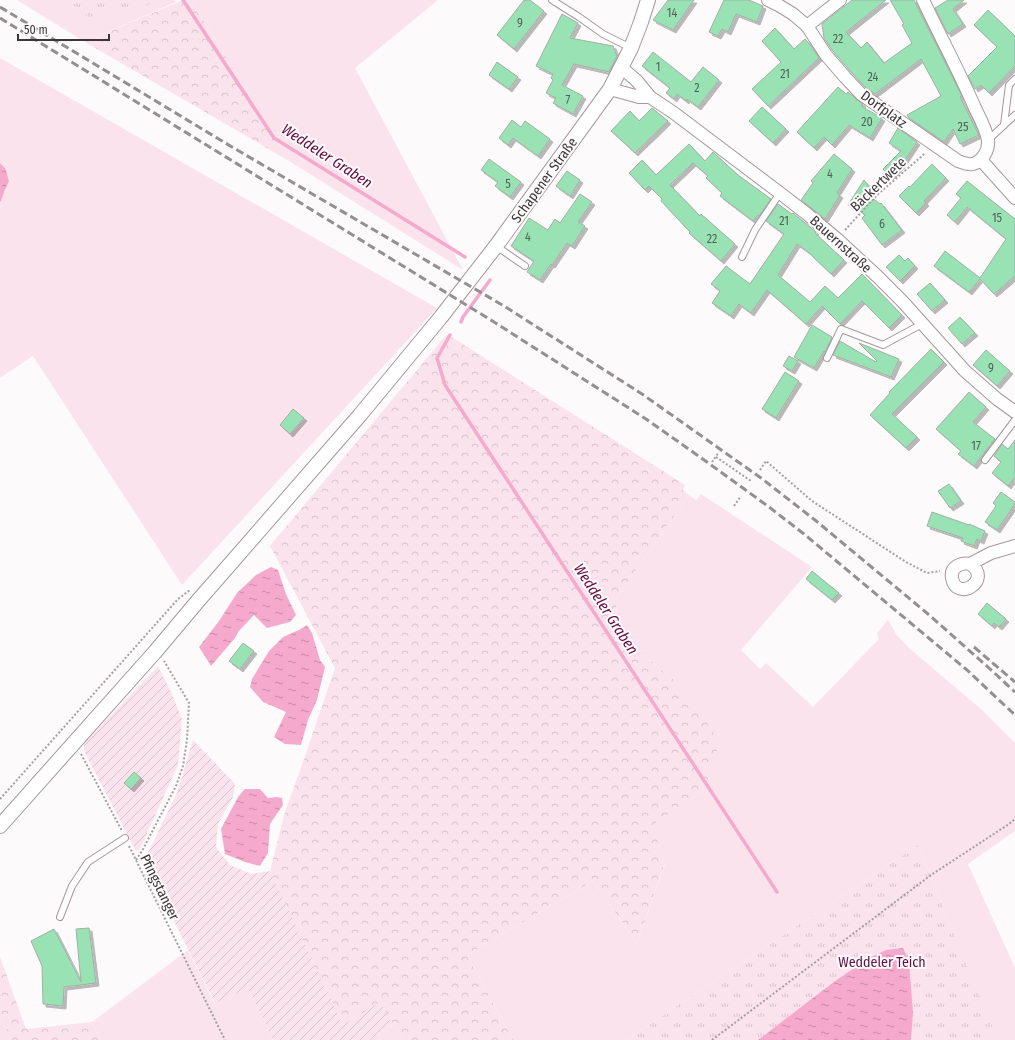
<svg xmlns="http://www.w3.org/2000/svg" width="1015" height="1040" viewBox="0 0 1015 1040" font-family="'Fira Sans Condensed',sans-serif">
<defs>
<pattern id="forest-crowns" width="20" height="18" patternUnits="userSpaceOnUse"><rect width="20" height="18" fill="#fbe3ed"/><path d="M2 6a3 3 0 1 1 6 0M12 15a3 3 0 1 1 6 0" fill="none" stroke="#d8c3cc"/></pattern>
<pattern id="park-tufts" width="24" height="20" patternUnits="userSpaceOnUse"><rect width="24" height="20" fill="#fbe3ed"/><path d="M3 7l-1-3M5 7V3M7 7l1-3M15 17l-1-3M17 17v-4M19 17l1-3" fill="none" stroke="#d8c3cc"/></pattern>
<pattern id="garden-furrows" width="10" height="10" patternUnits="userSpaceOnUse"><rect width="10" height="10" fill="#fbe3ed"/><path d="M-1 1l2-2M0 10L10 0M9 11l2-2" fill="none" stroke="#d8c3cc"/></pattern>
<pattern id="water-ripples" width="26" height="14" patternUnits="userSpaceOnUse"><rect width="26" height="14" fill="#f5aacd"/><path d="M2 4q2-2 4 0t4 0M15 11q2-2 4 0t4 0" fill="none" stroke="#c88ba7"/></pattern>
<filter id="shadow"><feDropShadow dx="3" dy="3" stdDeviation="0" flood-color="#0004"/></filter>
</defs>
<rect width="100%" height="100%" fill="#fdfafb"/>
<g fill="#fbe3ed">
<path d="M17,0H175L176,2L85,42Z"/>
<path d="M191,0H438L355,68L463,270L289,161Z"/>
<path d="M0,58L437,308L182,585L33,356L0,378Z"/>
<path d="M701,494L812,567L741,650L760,669L766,663L813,707L879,639L877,633L888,620L896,634L909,648L982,710L1015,743V831L968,864L1015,968V1040H997L950,925L931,875L918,845L626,1040H513L467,955L593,881L637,943L665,864L651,825L704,791L676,682L617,632L616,599L689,495L696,500Z"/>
<path d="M188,950L214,1003L248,988L273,1040H100L92,1022Z"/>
<path d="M0,1017L12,1040H0Z"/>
<path d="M393,1024L403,1040H370Z"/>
</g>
<g fill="url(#forest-crowns)">
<path d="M183,0H191L289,161L85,42Z"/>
<path d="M447,334L685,485L683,490L689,495L616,599L617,632L676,682L720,741L704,791L652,825L665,863L637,943L593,881L467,955L513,1040H403L393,1024L380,1003L343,1026L270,871L285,812L304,759L335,668L270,546Z"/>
<path d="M0,957L26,1029L92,1022L100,1040H12L0,1017Z"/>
</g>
<g fill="url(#park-tufts)">
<path d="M66,0H155L157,3L89,17Z"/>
<path d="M918,845L931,875L950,925L998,1040H626Z"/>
</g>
<g fill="url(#garden-furrows)">
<path d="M158,666L172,694L182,719L178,765L140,849L136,851L84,751V743Z"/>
<path d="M193,740L235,784L233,797L218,824L216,847L230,865L251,874L270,871L343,1025L380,1002L393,1024L370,1040H273L248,988L215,1003L144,861L177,793Z"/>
</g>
<g fill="url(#water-ripples)">
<path d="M0,163L5,168L9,181L4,192L1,201L0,202Z"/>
<path d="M271,567L278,570L286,594L296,615L290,622L267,628L254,615L238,632L235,638L211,666L199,647L219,621L237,593L256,575Z"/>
<path d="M307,625L312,633L320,660L325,667L317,700L308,720L301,745L285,744L274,737L286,712L263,702L250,687L252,679L269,651L283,637L299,630Z"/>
<path d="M245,789H260L268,798L277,797L282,798L283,805L270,824L268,853L260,866L245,862L225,854L221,829L238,797Z"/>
<path d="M903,948L909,961L913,1013L911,1040H758L835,981L869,958L886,950Z"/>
</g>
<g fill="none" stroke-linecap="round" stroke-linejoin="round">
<g stroke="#f5aacd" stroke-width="3.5">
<path d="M183,0L274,138L465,257"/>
<path d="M461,322L463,317L490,280"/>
<path d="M450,335L437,358L445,385L777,892"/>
</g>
</g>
<g fill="#99e2b4" stroke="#a1afa5" filter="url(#shadow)">
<path d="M524,0H530L544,11L514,49L497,35Z"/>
<path d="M668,0H694L673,30L653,20Z"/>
<path d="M724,0H749L763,6L757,22L736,14L728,32L722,29L718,36L709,32Z"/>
<path d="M852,0H886L846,32L861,48L867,42L884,63L912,43L902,25L904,24L890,0H914L962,96L960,97L979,135L960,144L953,129L944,142L909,118L907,115L941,96L921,59L875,94L866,88L851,72L832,50L824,38L822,24Z"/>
<path d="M948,0H964L953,9L963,24L948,34L935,8Z"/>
<path d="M988,10L1015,36V66L989,93L981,85L975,89L968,76L997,47L974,25Z"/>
<path d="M562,14L578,23L570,38L613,46L617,56L609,72L574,64L562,85L583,96L573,114L553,103L556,98L546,93L553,80L551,78L553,74L536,66Z"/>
<path d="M775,28L794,49L805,39L812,47L819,58L768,106L752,89L781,62L762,41Z"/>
<path d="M653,52L691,82L703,67L719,80L698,107L687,99L686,101L677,94L674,99L666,93L670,88L642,66Z"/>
<path d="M497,62L518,77L509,89L489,75Z"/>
<path d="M838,87L846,94L848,92L856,99L863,104L861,106L882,118L870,138L849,125L832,145L824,137L814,148L797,132Z"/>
<path d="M762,107L786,129L773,143L749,121Z"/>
<path d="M652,108L668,121L635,153L620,139L611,131L630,111L639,121Z"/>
<path d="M512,120L521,127L525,121L550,139L538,156L513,138L508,145L499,138Z"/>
<path d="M898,128L917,142L901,166L890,177L883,169L901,151L889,143Z"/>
<path d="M689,144L705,161L713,152L738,175L771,199L759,216L758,215L753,221L720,196L722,193L706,178L708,176L693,163L670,185L700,216L701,214L735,244L721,261L689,233L690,232L661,201L662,199L649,186L645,190L629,173L642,160L656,175Z"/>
<path d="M834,154L852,169L837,193L840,195L825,219L801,200L813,183L811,181Z"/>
<path d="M489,159L521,182L510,197L495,186L498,182L481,170Z"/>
<path d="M932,164L946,178L924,201L926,203L916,213L899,196L909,186L910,187Z"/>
<path d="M567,171L580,180L570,196L556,186Z"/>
<path d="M864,180L871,189L866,193L880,204L881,203L902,230L882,245L862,218L865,215L853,205L851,208L848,205Z"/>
<path d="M967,181L1015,219V276L994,294L980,279L969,292L934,266L945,251L980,278L1006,239L967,207L955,222L947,215L961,198L956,194Z"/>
<path d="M580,194L592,202L578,222L585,226L572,246L567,243L552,265L551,264L540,280L527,272L534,261L511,246L529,218L548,230L555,219L560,223Z"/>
<path d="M778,204L792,214L793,213L816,232L815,233L844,260L831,274L807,251L797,244L778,275L810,302L825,286L838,298L862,274L902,315L889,328L862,301L840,324L822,306L806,324L767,290L751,313L739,304L731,316L712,303L720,291L711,284L726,266L750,284L784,234L766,221Z"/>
<path d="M899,255L905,261L908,258L915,266L900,281L886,267Z"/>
<path d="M930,283L945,300L932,311L917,294Z"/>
<path d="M960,317L975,333L962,344L948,328Z"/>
<path d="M812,325L832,337L825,352L824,351L814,368L794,357Z"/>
<path d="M840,341L876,362L877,361L859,343L899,359L891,377L833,355Z"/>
<path d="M931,349L944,362L892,414L917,437L906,448L870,415L890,393L889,392Z"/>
<path d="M986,350L1010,371L997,386L973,365Z"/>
<path d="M789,356L798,361L792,371L783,366Z"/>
<path d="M785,372L799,381L776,418L762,409Z"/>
<path d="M969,392L986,407L973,422L995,439L974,466L958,454L961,451L936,429Z"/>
<path d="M293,409L304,418L290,434L280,425Z"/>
<path d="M1015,440V477L1008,486L992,473L1001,462L994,456L1002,444L1008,449Z"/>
<path d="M949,484L961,501L950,508L938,491Z"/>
<path d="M1001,492L1015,502V504L997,530L985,522L996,506L993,503Z"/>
<path d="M932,512L969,525V524L985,531L981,541L977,539L974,546L961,541L963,538L927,526Z"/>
<path d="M812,571L839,593L832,600L806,579Z"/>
<path d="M987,603L1006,619L999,627L994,623L992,626L978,614Z"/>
<path d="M243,643L254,651L240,669L229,661Z"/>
<path d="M134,772L141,778L131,789L124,783Z"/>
<path d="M89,928L96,983L64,987L63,1006L43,1004L42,966L31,941L54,929L81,982L76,929Z"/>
</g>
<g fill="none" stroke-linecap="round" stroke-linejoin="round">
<g stroke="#a7979e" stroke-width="8">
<g id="service">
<path d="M552,0L579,17L603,34L631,48"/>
<path d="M1004,125L1009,85L1015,79"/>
<path d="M988,140L1015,115"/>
<path d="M496,246L525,266"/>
<path d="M742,257L755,230L780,193"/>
<path d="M827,358L841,329L883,345L922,324"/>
<path d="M985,460L1015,420"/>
<path d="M60,917L72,886L88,862L125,838"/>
</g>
</g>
<g stroke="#a7979e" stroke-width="14">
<g id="minor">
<path d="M768,0L780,6L793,14L807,26L826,55L845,77L861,94L958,161C963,163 968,165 973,164C983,161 989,150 988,140C986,129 980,118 975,108C959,71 940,36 923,0"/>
<path d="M807,26L840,0"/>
<path d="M622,68L637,81L650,97L674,113L780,193L807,214L837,239L877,276L903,302L965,371L997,399L1015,412"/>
<path d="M610,89L639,97H650"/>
<path d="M981,160L1015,198"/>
<path d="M970,564C994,580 956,603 952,578C950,567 961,562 970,564L991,553L1015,546"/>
</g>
</g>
<g stroke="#a7979e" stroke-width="16">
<path id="tertiary" d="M0,826L155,652L197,602L360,415L441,317L496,246L610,89L631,48L641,22L648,0"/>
</g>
<g stroke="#a49fa1" stroke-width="2" stroke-dasharray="2 2" stroke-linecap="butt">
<path d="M845,230L877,195L922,156L925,153"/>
<path d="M716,457L751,481"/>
<path d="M712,462L719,452"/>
<path d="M760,470L766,461L812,501L906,562L927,573L940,571"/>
<path d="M734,506L741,496"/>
<path d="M81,754L122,831"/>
<path d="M0,799L178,599L190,590"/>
<path d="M129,846L225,1040"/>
<path d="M136,860L142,851L176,786L183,766L187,740L189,703L164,661"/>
<path d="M712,1040L931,875L1009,824L1015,819"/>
</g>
<use href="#service" stroke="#fff" stroke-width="6"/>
<use href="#minor" stroke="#fff" stroke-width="12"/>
<use href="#tertiary" stroke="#fff" stroke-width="14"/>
<g stroke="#949091" stroke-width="3" stroke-dasharray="8 4" stroke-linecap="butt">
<path d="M0,7L232,147L504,306L642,394L761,478L815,520L928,614L989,668L1015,692"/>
<path d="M0,18L494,322L646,419L707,462L769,507L804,534L967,670L1015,715"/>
<path d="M974,647L1015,682"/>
</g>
</g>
<g text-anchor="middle" stroke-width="4" stroke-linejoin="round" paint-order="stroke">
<g font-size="12" fill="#536157">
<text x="672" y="17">14</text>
<text x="520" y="27">9</text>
<text x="838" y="43">22</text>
<text x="658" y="71">1</text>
<text x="785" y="78">21</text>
<text x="873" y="81">24</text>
<text x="697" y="92">2</text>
<text x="568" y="104">7</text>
<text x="867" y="126">20</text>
<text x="963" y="131">25</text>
<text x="830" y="178">4</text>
<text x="508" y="188">5</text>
<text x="997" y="222">15</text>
<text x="784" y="225">21</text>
<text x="882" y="228">6</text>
<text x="528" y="241">4</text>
<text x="712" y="243">22</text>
<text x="991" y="372">9</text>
<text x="976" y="450">17</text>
</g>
<g font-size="14" fill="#3c3638" stroke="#fdfafb">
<text transform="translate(884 109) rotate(36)" y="5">Dorfplatz</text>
<text transform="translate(544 180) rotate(-54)" y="5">Schapener Straße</text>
<text transform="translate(878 184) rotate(-44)" y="5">Bäckertwete</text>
<text transform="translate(841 244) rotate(42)" y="5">Bauernstraße</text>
<text transform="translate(160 887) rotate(64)" y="5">Pfingstanger</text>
</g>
<g font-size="14" fill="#661143" stroke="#fdfafb">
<text x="882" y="967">Weddeler Teich</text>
</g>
<g font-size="15" font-style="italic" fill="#620b3f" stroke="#fdfafb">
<text transform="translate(327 156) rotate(33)" y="5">Weddeler Graben</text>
<text transform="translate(606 609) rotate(57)" y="5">Weddeler Graben</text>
</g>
</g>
<path d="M18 34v6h91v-6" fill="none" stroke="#3c3638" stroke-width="2"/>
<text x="24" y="34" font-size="12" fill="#3c3638" stroke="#fdfafb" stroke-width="3" paint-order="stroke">50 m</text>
</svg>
